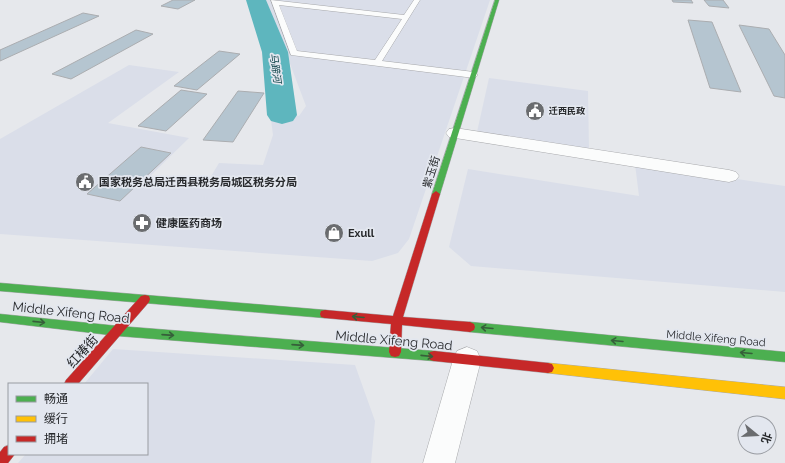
<svg xmlns="http://www.w3.org/2000/svg" width="785" height="463" viewBox="0 0 785 463" font-family="Raleway,'Noto Sans SC',sans-serif">
<rect width="100%" height="100%" fill="#e6e8ec"/>
<g fill="#dadee9">
<path d="M266,0H490L409,239L398,253L372,261L0,234V139L129,65L179,72L108,123L189,138L141,185L204,188L219,163L263,165L273,135L270,112L299,116L306,106Z"/>
<path d="M489,78L588,91L589,150L477,132Z"/>
<path d="M635,164L785,186V292L471,266L449,247L468,169L639,196Z"/>
<path d="M113,349L355,365L375,421L371,463H18L26,454H147V384H84Z"/>
</g>
<g fill="none" stroke-linecap="round" stroke-linejoin="round">
<path fill="#5eb6be" fill-rule="evenodd" d="M246,0H266L288,52L297,115L293,121L282,124L271,121L267,115L262,52Z"/>
</g>
<g fill="#b5c5d0" stroke="#abadb0">
<path d="M173,0H195L178,9L161,6Z"/>
<path d="M672,0H691L693,3L673,2Z"/>
<path d="M704,0H723L729,8L709,6Z"/>
<path d="M83,13L99,16L0,61V50Z"/>
<path d="M688,20L712,22L741,92L710,88Z"/>
<path d="M739,25L769,29L785,55V98L774,96Z"/>
<path d="M136,30L153,34L71,79L52,74Z"/>
<path d="M219,51L240,54L197,90L174,86Z"/>
<path d="M181,90L207,94L166,131L138,126Z"/>
<path d="M238,91L264,93L233,142L203,140Z"/>
<path d="M141,147L171,153L120,201L87,194Z"/>
</g>
<g fill="none" stroke-linecap="round" stroke-linejoin="round">
<g stroke="#a7a8ab" stroke-width="1">
<path id="lane" d="M271,0L404,15L414,0H420L382,61L474,72L478,75L474,78L291,55ZM279,5L402,19L375,60L297,51Z"/>
</g>
<g stroke="#a7a8ab" stroke-width="1">
<g id="street">
<path d="M455,128L729,170L736,172L739,176L736,180L729,182L449,137L446,133L449,129Z"/>
<path d="M467,347L477,351L481,360L455,463H423L453,360L457,351Z"/>
</g>
</g>
<g stroke="#a7a8ab" stroke-width="1">
<g id="fast">
<path d="M495,0H499L440,194L439,196H433L432,194Z"/>
<path d="M0,283L325,310L329,311L330,314L329,317L325,318L0,291Z"/>
<path d="M0,314L118,326L434,351L438,352L440,356L438,360L434,361L118,336L0,322Z"/>
<path d="M470,322L785,352V362L470,332L466,330L465,327L466,324Z"/>
</g>
</g>
<g stroke="#a7a8ab" stroke-width="1">
<path id="slow" d="M548,363L785,387V399L548,373L544,372L542,368L544,364Z"/>
</g>
<g stroke="#a7a8ab" stroke-width="1">
<g id="jam">
<path d="M436,191L440,194L403,317L470,322L474,324L475,327L474,330L470,332L402,325L401,352L399,356L395,357L391,356L389,352L391,324L325,318L321,317L320,314L321,311L325,310L393,316L432,194Z"/>
<path d="M145,295L149,296L150,299L149,302L78,384H64L66,380L141,296Z"/>
<path d="M434,351L548,363L552,364L554,368L552,372L548,373L434,361L430,360L428,356L430,352Z"/>
<path d="M9,445V454H15L8,463H0V452L4,447Z"/>
</g>
</g>
<use href="#lane" fill="#fbfcfc" fill-rule="evenodd"/>
<use href="#street" fill="#fbfcfc" fill-rule="evenodd"/>
<use href="#fast" fill="#4caf50" fill-rule="evenodd"/>
<use href="#slow" fill="#ffc107" fill-rule="evenodd"/>
<use href="#jam" fill="#c62828" fill-rule="evenodd"/>
</g>
<defs><path id="oneway-shaft" d="M-6 0H5M1.5-3L5.5 0L1.5 3" fill="none" stroke-width="1.6" stroke-linecap="round" stroke-linejoin="round"/></defs>
<g stroke="#365f3a">
<use href="#oneway-shaft" transform="translate(358 317) rotate(-175)"/>
<use href="#oneway-shaft" transform="translate(39 322) rotate(6)"/>
<use href="#oneway-shaft" transform="translate(487 328) rotate(-175)"/>
<use href="#oneway-shaft" transform="translate(168 335) rotate(4)"/>
<use href="#oneway-shaft" transform="translate(617 341) rotate(-175)"/>
<use href="#oneway-shaft" transform="translate(298 345) rotate(4)"/>
<use href="#oneway-shaft" transform="translate(746 353) rotate(-175)"/>
<use href="#oneway-shaft" transform="translate(427 356) rotate(6)"/>
</g>
<defs>
<g id="civic-disc" transform="scale(1)"><circle r="9.5" fill="#6a6c6f" stroke="#e3e7ef"/><path d="M-.6-6.5H3V-4.5H.6V-3L4-1V1h2V6H-6V1h2V-1L-.6-3ZM-1.2 2.5V6h2.4V2.5Z" fill="#fff"/></g>
<g id="pharmacy-disc" transform="scale(1)"><circle r="9.5" fill="#6a6c6f" stroke="#e3e7ef"/><path d="M-2-6h4v4h4v4h-4v4h-4v-4h-4v-4h4Z" fill="#fff"/></g>
<g id="shop-disc" transform="scale(1)"><circle r="9.5" fill="#6a6c6f" stroke="#e3e7ef"/><path d="M-5-2.5h2.3a2.7 3.5 0 0 1 5.4 0H5L5.5 6h-11ZM-1.5-2.5h3a1.5 2.3 0 0 0-3 0Z" fill="#fff"/></g>
</defs>
<g fill-rule="evenodd">
<use href="#civic-disc" x="535" y="111"/>
<use href="#civic-disc" x="85" y="182"/>
<use href="#pharmacy-disc" x="142" y="223"/>
<use href="#shop-disc" x="334" y="233"/>
</g>
<g text-anchor="middle" stroke-width="3.5" stroke-linejoin="round" paint-order="stroke">
<g font-size="9" font-weight="bold" fill="#27292c" stroke="#e3e7ef" text-anchor="start">
<text x="549" y="114">迁西民政</text>
</g>
<g font-size="10" font-style="italic" fill="#063d42" stroke="#e3e7ef">
<text transform="translate(276 68) rotate(82)" y="4">马蹄河</text>
</g>
<g font-size="11" fill="#27292c" stroke="#e3e7ef">
<text transform="translate(431 172) rotate(-73)" y="4">紫玉街</text>
<text transform="translate(716 338) rotate(5)" y="4">Middle Xifeng Road</text>
</g>
<g font-size="11" font-weight="bold" fill="#27292c" stroke="#e3e7ef" text-anchor="start">
<text x="99" y="186">国家税务总局迁西县税务局城区税务分局</text>
<text x="156" y="227">健康医药商场</text>
<text x="348" y="237">Exull</text>
</g>
<g font-size="13" fill="#27292c" stroke="#e3e7ef">
<text transform="translate(71 312) rotate(6)" y="5">Middle Xifeng Road</text>
<text transform="translate(394 340) rotate(5)" y="5">Middle Xifeng Road</text>
<text transform="translate(82 351) rotate(-48)" y="5">红椿街</text>
</g>
</g>
<rect x="8" y="383" width="140" height="72" fill="#e3e7ef" stroke="#989ba1"/>
<rect x="16" y="396" width="20" height="6" fill="#4caf50" stroke="#989ba1"/>
<text x="44" y="403" font-size="12" fill="#27292c">畅通</text>
<rect x="16" y="416" width="20" height="6" fill="#ffc107" stroke="#989ba1"/>
<text x="44" y="423" font-size="12" fill="#27292c">缓行</text>
<rect x="16" y="436" width="20" height="6" fill="#c62828" stroke="#989ba1"/>
<text x="44" y="443" font-size="12" fill="#27292c">拥堵</text>
<g transform="translate(757 435) rotate(108)"><circle r="19" fill="#e3e7ef" stroke="#989ba1"/>
<path d="M0-3L7 15L0 10L-7 15Z" fill="#6a6c6f"/>
<text y="-6" font-size="11" font-weight="bold" text-anchor="middle" fill="#27292c">北</text>
</g>
</svg>
